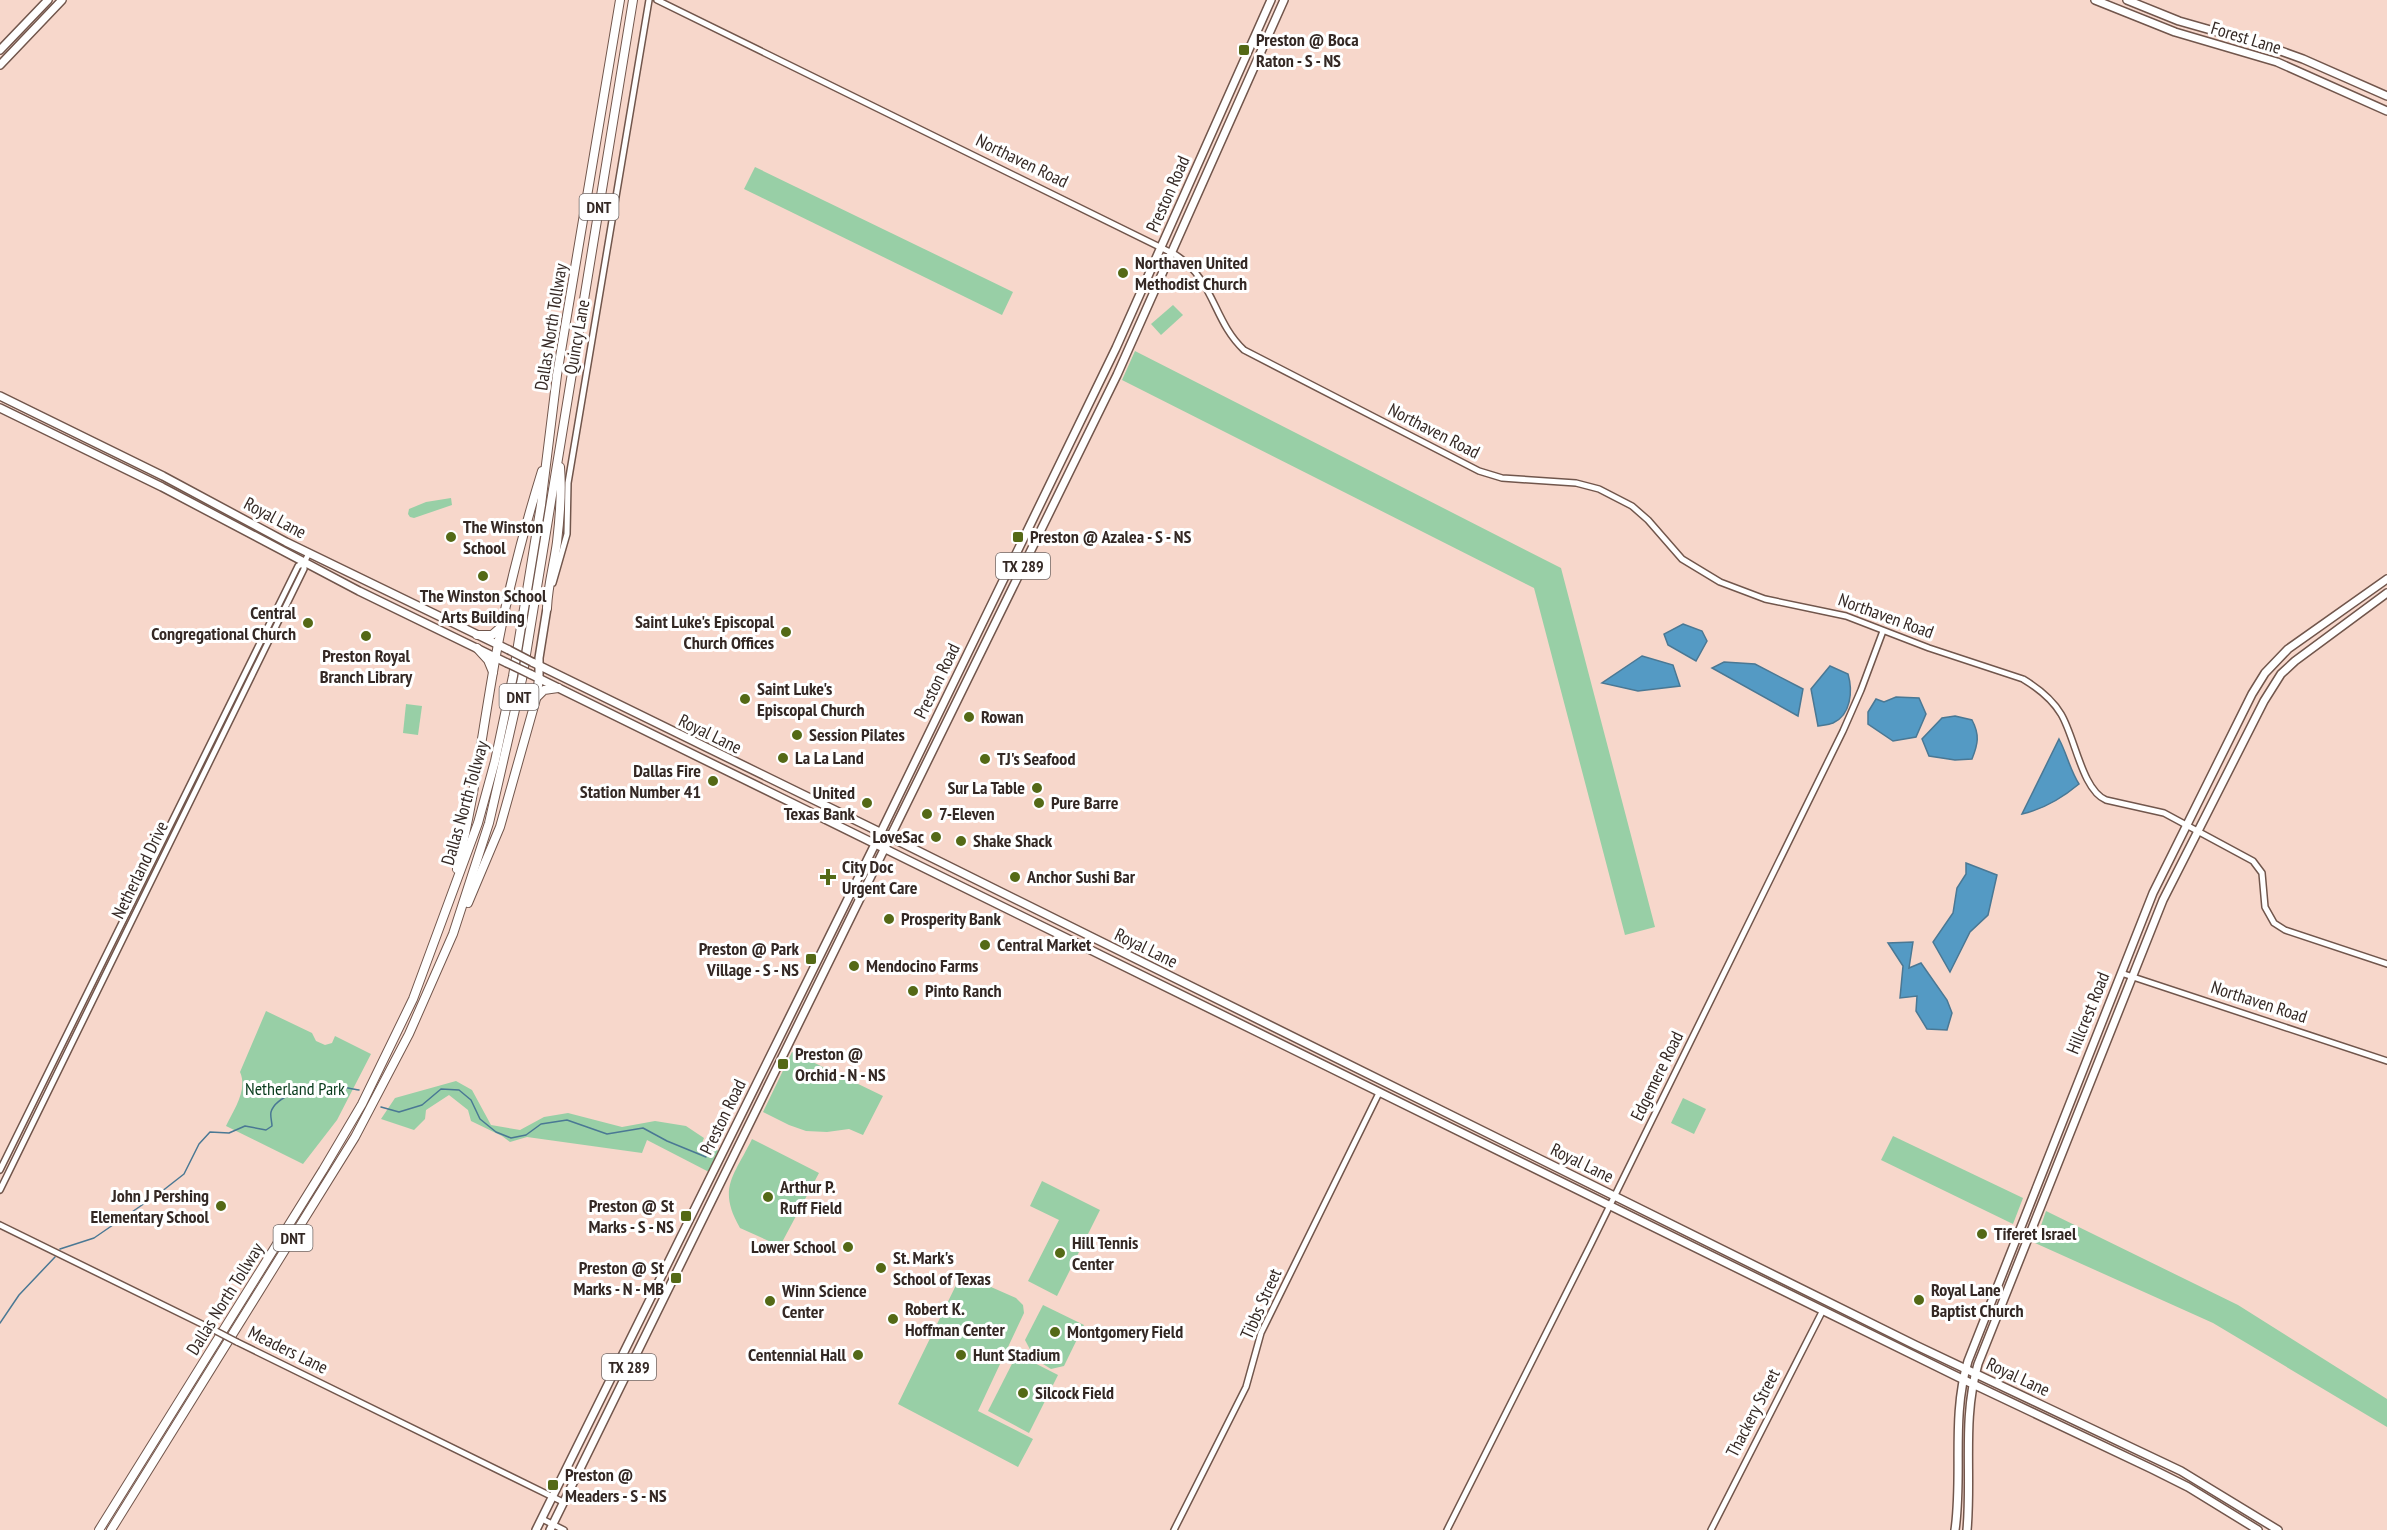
<svg xmlns="http://www.w3.org/2000/svg" width="2387" height="1530" viewBox="0 0 2387 1530" font-family="'PT Sans Narrow',sans-serif">
<rect width="100%" height="100%" fill="#f7d7cb"/>
<g fill="#98cfa6">
<path d="M755,167L1013,292L1002,315L744,189Z"/>
<path d="M1173,305L1183,315L1161,335L1151,324Z"/>
<path d="M1135,351L1561,568L1655,927L1625,935L1534,588L1122,380Z"/>
<path d="M451,498L452,505L414,518L410,517L408,514L409,509L426,502Z"/>
<path d="M406,704L422,706L418,735L403,733Z"/>
<path d="M266,1011L312,1033L316,1041L325,1045L332,1043L335,1036L371,1054L337,1120L303,1164L226,1126C234,1109 248,1090 240,1072Z"/>
<path d="M792,1052L883,1096L863,1135L849,1129L827,1132L806,1131L789,1125L763,1112Z"/>
<path d="M456,1081L472,1090L491,1125L520,1130L544,1117L568,1113L622,1127L655,1121L686,1126L704,1138L702,1143L719,1151L709,1172L647,1140L642,1153L527,1137L510,1142L502,1136L471,1121L468,1110L449,1095L426,1110L425,1119L414,1130L381,1119L395,1098Z"/>
<path d="M1683,1098L1706,1109L1694,1134L1671,1123Z"/>
<path d="M1893,1136L2023,1198L2013,1224L1881,1160Z"/>
<path d="M752,1139L819,1173L780,1246L740,1228C717,1188 734,1176 752,1139Z"/>
<path d="M1042,1181L1100,1210L1057,1296L1028,1281L1059,1220L1030,1206Z"/>
<path d="M2046,1211L2238,1305L2387,1399V1427L2213,1323L2035,1243Z"/>
<path d="M966,1276L1016,1298L1023,1305L1024,1313L978,1411L1033,1439L1018,1467L898,1404L959,1279Z"/>
<path d="M1043,1305L1084,1325L1064,1366L1051,1369L1035,1359L1025,1340Z"/>
<path d="M1017,1354L1058,1375L1029,1433L988,1411Z"/>
</g>
<g fill="#549ac4" stroke="#4a7894" stroke-width="1.5">
<path d="M1683,624L1702,631L1707,641L1696,661L1668,645L1664,634Z"/>
<path d="M1642,656L1673,665L1680,686L1638,691L1602,683Z"/>
<path d="M1724,662L1755,664L1803,689L1798,716L1712,668Z"/>
<path d="M1830,666L1848,674C1853,691 1851,715 1833,723C1828,725 1822,725 1818,726L1811,689Z"/>
<path d="M1896,697L1919,698L1926,714L1916,737L1893,741L1868,724V712L1876,699L1884,702Z"/>
<path d="M1955,716L1972,720C1980,735 1978,744 1972,759L1955,760L1929,756L1922,739L1942,718Z"/>
<path d="M2059,739C2067,754 2070,770 2079,784C2061,799 2044,809 2022,814Z"/>
<path d="M1966,863L1997,875L1988,915L1970,932L1950,972L1933,942L1953,913L1957,888L1966,874Z"/>
<path d="M1913,942L1909,968L1921,963L1947,1000L1952,1013L1947,1030L1927,1029L1916,1011L1917,996L1900,998L1903,966L1888,943Z"/>
</g>
<g fill="none" stroke-linecap="round" stroke-linejoin="round">
<g stroke="#4a7894" stroke-width="1.5">
<path d="M381,1107L399,1112L422,1105L441,1089L459,1090L471,1100L480,1119L496,1132L511,1138L526,1135L541,1124L567,1120L607,1134L643,1128L667,1141L706,1157"/>
<path d="M60,1249L94,1238L161,1192L184,1174L199,1144L210,1132L229,1133L245,1126L266,1130L272,1126C272,1122 270,1116 271,1112C276,1095 310,1087 325,1086C336,1084 349,1089 359,1090"/>
<path d="M0,1323L19,1295L55,1257"/>
</g>
<g stroke="#71564c" stroke-width="8">
<g id="minor">
<path d="M657,0L1176,255C1215,281 1213,321 1244,350L1479,471L1502,478L1576,483L1599,489L1632,506L1648,520L1682,559L1720,582L1765,599L1846,616L1929,648L2023,679C2038,688 2052,699 2061,714C2075,737 2082,790 2106,800L2164,813L2253,861L2262,873L2265,907L2274,923L2285,930L2387,964"/>
<path d="M553,583L567,534L568,483L649,0"/>
<path d="M2121,973L2387,1061"/>
<path d="M0,1170L298,566L304,563"/>
<path d="M0,1190L304,569V563L309,553"/>
<path d="M0,1225L214,1330"/>
<path d="M237,1342L563,1502"/>
<path d="M542,1519L564,1530"/>
<path d="M1174,1530L1246,1387L1261,1333L1379,1093"/>
<path d="M1447,1530L1590,1246L1843,731L1861,690L1883,631"/>
<path d="M1711,1530L1823,1310"/>
</g>
</g>
<g stroke="#71564c" stroke-width="10">
<g id="major">
<path d="M2095,0L2175,32L2277,62L2387,111"/>
<path d="M2127,0L2179,21L2267,46L2303,59L2387,96"/>
<path d="M0,50L48,0"/>
<path d="M0,65L62,0"/>
<path d="M0,396L163,476L286,542L509,650"/>
<path d="M0,408L162,487L359,591L507,663"/>
<path d="M532,662L898,841L1915,1345L2181,1471L2278,1530"/>
<path d="M530,674L1958,1377L2152,1469L2188,1487L2258,1530"/>
<path d="M539,679V658L547,608"/>
<path d="M536,1530L881,832L1116,348L1271,0"/>
<path d="M550,1530L1117,375L1284,0"/>
<path d="M1955,1530C1963,1474 1951,1417 1968,1361L2153,893L2252,694L2265,673L2288,649L2387,579"/>
<path d="M1967,1530C1972,1474 1962,1419 1978,1364L2163,900L2264,701L2281,674L2295,661L2387,593"/>
</g>
</g>
<g stroke="#71564c" stroke-width="10">
<g id="highway">
<path d="M547,608C548,584 554,565 557,542C560,517 562,492 560,467"/>
<path d="M477,635H492L500,628"/>
<path d="M477,648L488,660L493,672"/>
<path d="M537,697L544,690L558,688"/>
<path d="M457,869C476,793 484,716 499,639C510,582 525,526 542,471"/>
<path d="M468,903L500,827L536,699L539,679"/>
<path d="M99,1530L323,1170L362,1104L413,999L478,823L495,761L513,676L541,505L557,375L620,0"/>
<path d="M111,1530L355,1137L409,1034L453,934L489,823L522,679L633,0"/>
</g>
</g>
<use href="#minor" stroke="#fff" stroke-width="5"/>
<use href="#major" stroke="#fff" stroke-width="7"/>
<use href="#highway" stroke="#fff" stroke-width="8"/>
<g stroke="#71564c" stroke-width="8" stroke-linecap="butt">
<path id="minor-bridge" d="M214,1330L237,1342"/>
</g>
<g stroke="#71564c" stroke-width="10" stroke-linecap="butt">
<g id="major-bridge">
<path d="M509,650L532,662"/>
<path d="M507,663L530,674"/>
</g>
</g>
<use href="#minor-bridge" stroke="#fff" stroke-width="5"/>
<use href="#major-bridge" stroke="#fff" stroke-width="7"/>
</g>
<g fill="#546916" stroke="#fff" stroke-width="2">
<rect x="1238" y="44" width="12" height="12" rx="3"/>
<circle cx="1123" cy="273" r="6"/>
<circle cx="451" cy="537" r="6"/>
<rect x="1012" y="531" width="12" height="12" rx="3"/>
<circle cx="483" cy="576" r="6"/>
<circle cx="308" cy="623" r="6"/>
<circle cx="786" cy="632" r="6"/>
<circle cx="366" cy="636" r="6"/>
<circle cx="745" cy="699" r="6"/>
<circle cx="969" cy="717" r="6"/>
<circle cx="797" cy="735" r="6"/>
<circle cx="783" cy="758" r="6"/>
<circle cx="985" cy="759" r="6"/>
<circle cx="713" cy="781" r="6"/>
<circle cx="1037" cy="788" r="6"/>
<circle cx="867" cy="803" r="6"/>
<circle cx="1039" cy="803" r="6"/>
<circle cx="927" cy="814" r="6"/>
<circle cx="936" cy="837" r="6"/>
<circle cx="961" cy="841" r="6"/>
<path d="M825 868h6v6h6v6h-6v6h-6v-6h-6v-6h6z"/>
<circle cx="1015" cy="877" r="6"/>
<circle cx="889" cy="919" r="6"/>
<circle cx="985" cy="945" r="6"/>
<rect x="805" y="953" width="12" height="12" rx="3"/>
<circle cx="854" cy="966" r="6"/>
<circle cx="913" cy="991" r="6"/>
<rect x="777" y="1058" width="12" height="12" rx="3"/>
<circle cx="768" cy="1197" r="6"/>
<circle cx="221" cy="1206" r="6"/>
<rect x="680" y="1210" width="12" height="12" rx="3"/>
<circle cx="1982" cy="1234" r="6"/>
<circle cx="848" cy="1247" r="6"/>
<circle cx="1060" cy="1253" r="6"/>
<circle cx="881" cy="1268" r="6"/>
<rect x="670" y="1272" width="12" height="12" rx="3"/>
<circle cx="1919" cy="1300" r="6"/>
<circle cx="770" cy="1301" r="6"/>
<circle cx="893" cy="1319" r="6"/>
<circle cx="1055" cy="1332" r="6"/>
<circle cx="858" cy="1355" r="6"/>
<circle cx="961" cy="1355" r="6"/>
<circle cx="1023" cy="1393" r="6"/>
<rect x="547" y="1479" width="12" height="12" rx="3"/>
</g>
<g text-anchor="middle" stroke-width="6" stroke-linejoin="round" paint-order="stroke">
<g fill="#fff" stroke="#716866" stroke-width="1.5">
<rect x="579.5" y="194" width="39" height="26" rx="4.5"/>
<rect x="996" y="553" width="54" height="26" rx="4.5"/>
<rect x="499.5" y="684" width="39" height="26" rx="4.5"/>
<rect x="273.5" y="1225" width="39" height="26" rx="4.5"/>
<rect x="602" y="1354" width="54" height="26" rx="4.5"/>
</g>
<g font-size="16" font-weight="bold" fill="#342824">
<text x="599" y="213">DNT</text>
<text x="1023" y="572">TX 289</text>
<text x="519" y="703">DNT</text>
<text x="293" y="1244">DNT</text>
<text x="629" y="1373">TX 289</text>
</g>
<g font-size="18" fill="#342824" stroke="#fff">
<text transform="translate(2246 38) rotate(17)" y="6">Forest Lane</text>
<text transform="translate(1022 161) rotate(26)" y="6">Northaven Road</text>
<text transform="translate(1168 194) rotate(-66)" y="6">Preston Road</text>
<text transform="translate(551 327) rotate(-81)" y="6">Dallas North Tollway</text>
<text transform="translate(577 337) rotate(-80)" y="6">Quincy Lane</text>
<text transform="translate(1434 431) rotate(27)" y="6">Northaven Road</text>
<text transform="translate(275 518) rotate(28)" y="6">Royal Lane</text>
<text transform="translate(1886 616) rotate(20)" y="6">Northaven Road</text>
<text transform="translate(937 681) rotate(-64)" y="6">Preston Road</text>
<text transform="translate(710 734) rotate(26)" y="6">Royal Lane</text>
<text transform="translate(465 803) rotate(-74)" y="6">Dallas North Tollway</text>
<text transform="translate(140 870) rotate(-64)" y="6">Netherland Drive</text>
<text transform="translate(1146 948) rotate(26)" y="6">Royal Lane</text>
<text transform="translate(2259 1002) rotate(18)" y="6">Northaven Road</text>
<text transform="translate(2088 1013) rotate(-68)" y="6">Hillcrest Road</text>
<text transform="translate(1657 1076) rotate(-64)" y="6">Edgemere Road</text>
<text transform="translate(723 1117) rotate(-64)" y="6">Preston Road</text>
<text transform="translate(1582 1163) rotate(26)" y="6">Royal Lane</text>
<text transform="translate(225 1299) rotate(-58)" y="6">Dallas North Tollway</text>
<text transform="translate(1261 1304) rotate(-66)" y="6">Tibbs Street</text>
<text transform="translate(288 1350) rotate(26)" y="6">Meaders Lane</text>
<text transform="translate(2018 1377) rotate(25)" y="6">Royal Lane</text>
<text transform="translate(1753 1413) rotate(-63)" y="6">Thackery Street</text>
</g>
<g font-size="18" font-weight="bold" fill="#342824" stroke="#fff" text-anchor="start">
<text x="1256" y="46">Preston @ Boca<tspan x="1256" dy="21">Raton - S - NS</tspan></text>
<text x="1135" y="269">Northaven United<tspan x="1135" dy="21">Methodist Church</tspan></text>
<text x="463" y="533">The Winston<tspan x="463" dy="21">School</tspan></text>
<text x="1030" y="543">Preston @ Azalea - S - NS</text>
<text x="483" y="602" text-anchor="middle">The Winston School<tspan x="483" dy="21">Arts Building</tspan></text>
<text x="296" y="619" text-anchor="end">Central<tspan x="296" dy="21">Congregational Church</tspan></text>
<text x="774" y="628" text-anchor="end">Saint Luke's Episcopal<tspan x="774" dy="21">Church Offices</tspan></text>
<text x="366" y="662" text-anchor="middle">Preston Royal<tspan x="366" dy="21">Branch Library</tspan></text>
<text x="757" y="695">Saint Luke's<tspan x="757" dy="21">Episcopal Church</tspan></text>
<text x="981" y="723">Rowan</text>
<text x="809" y="741">Session Pilates</text>
<text x="795" y="764">La La Land</text>
<text x="997" y="765">TJ's Seafood</text>
<text x="701" y="777" text-anchor="end">Dallas Fire<tspan x="701" dy="21">Station Number 41</tspan></text>
<text x="1025" y="794" text-anchor="end">Sur La Table</text>
<text x="855" y="799" text-anchor="end">United<tspan x="855" dy="21">Texas Bank</tspan></text>
<text x="1051" y="809">Pure Barre</text>
<text x="939" y="820">7-Eleven</text>
<text x="924" y="843" text-anchor="end">LoveSac</text>
<text x="973" y="847">Shake Shack</text>
<text x="842" y="873">City Doc<tspan x="842" dy="21">Urgent Care</tspan></text>
<text x="1027" y="883">Anchor Sushi Bar</text>
<text x="901" y="925">Prosperity Bank</text>
<text x="997" y="951">Central Market</text>
<text x="799" y="955" text-anchor="end">Preston @ Park<tspan x="799" dy="21">Village - S - NS</tspan></text>
<text x="866" y="972">Mendocino Farms</text>
<text x="925" y="997">Pinto Ranch</text>
<text x="795" y="1060">Preston @<tspan x="795" dy="21">Orchid - N - NS</tspan></text>
<text x="780" y="1193">Arthur P.<tspan x="780" dy="21">Ruff Field</tspan></text>
<text x="209" y="1202" text-anchor="end">John J Pershing<tspan x="209" dy="21">Elementary School</tspan></text>
<text x="674" y="1212" text-anchor="end">Preston @ St<tspan x="674" dy="21">Marks - S - NS</tspan></text>
<text x="1994" y="1240">Tiferet Israel</text>
<text x="1072" y="1249">Hill Tennis<tspan x="1072" dy="21">Center</tspan></text>
<text x="836" y="1253" text-anchor="end">Lower School</text>
<text x="893" y="1264">St. Mark's<tspan x="893" dy="21">School of Texas</tspan></text>
<text x="664" y="1274" text-anchor="end">Preston @ St<tspan x="664" dy="21">Marks - N - MB</tspan></text>
<text x="1931" y="1296">Royal Lane<tspan x="1931" dy="21">Baptist Church</tspan></text>
<text x="782" y="1297">Winn Science<tspan x="782" dy="21">Center</tspan></text>
<text x="905" y="1315">Robert K.<tspan x="905" dy="21">Hoffman Center</tspan></text>
<text x="1067" y="1338">Montgomery Field</text>
<text x="846" y="1361" text-anchor="end">Centennial Hall</text>
<text x="973" y="1361">Hunt Stadium</text>
<text x="1035" y="1399">Silcock Field</text>
<text x="565" y="1481">Preston @<tspan x="565" dy="21">Meaders - S - NS</tspan></text>
</g>
<g font-size="18" fill="#073a1b" stroke="#fff">
<text x="295" y="1095">Netherland Park</text>
</g>
</g>
</svg>
